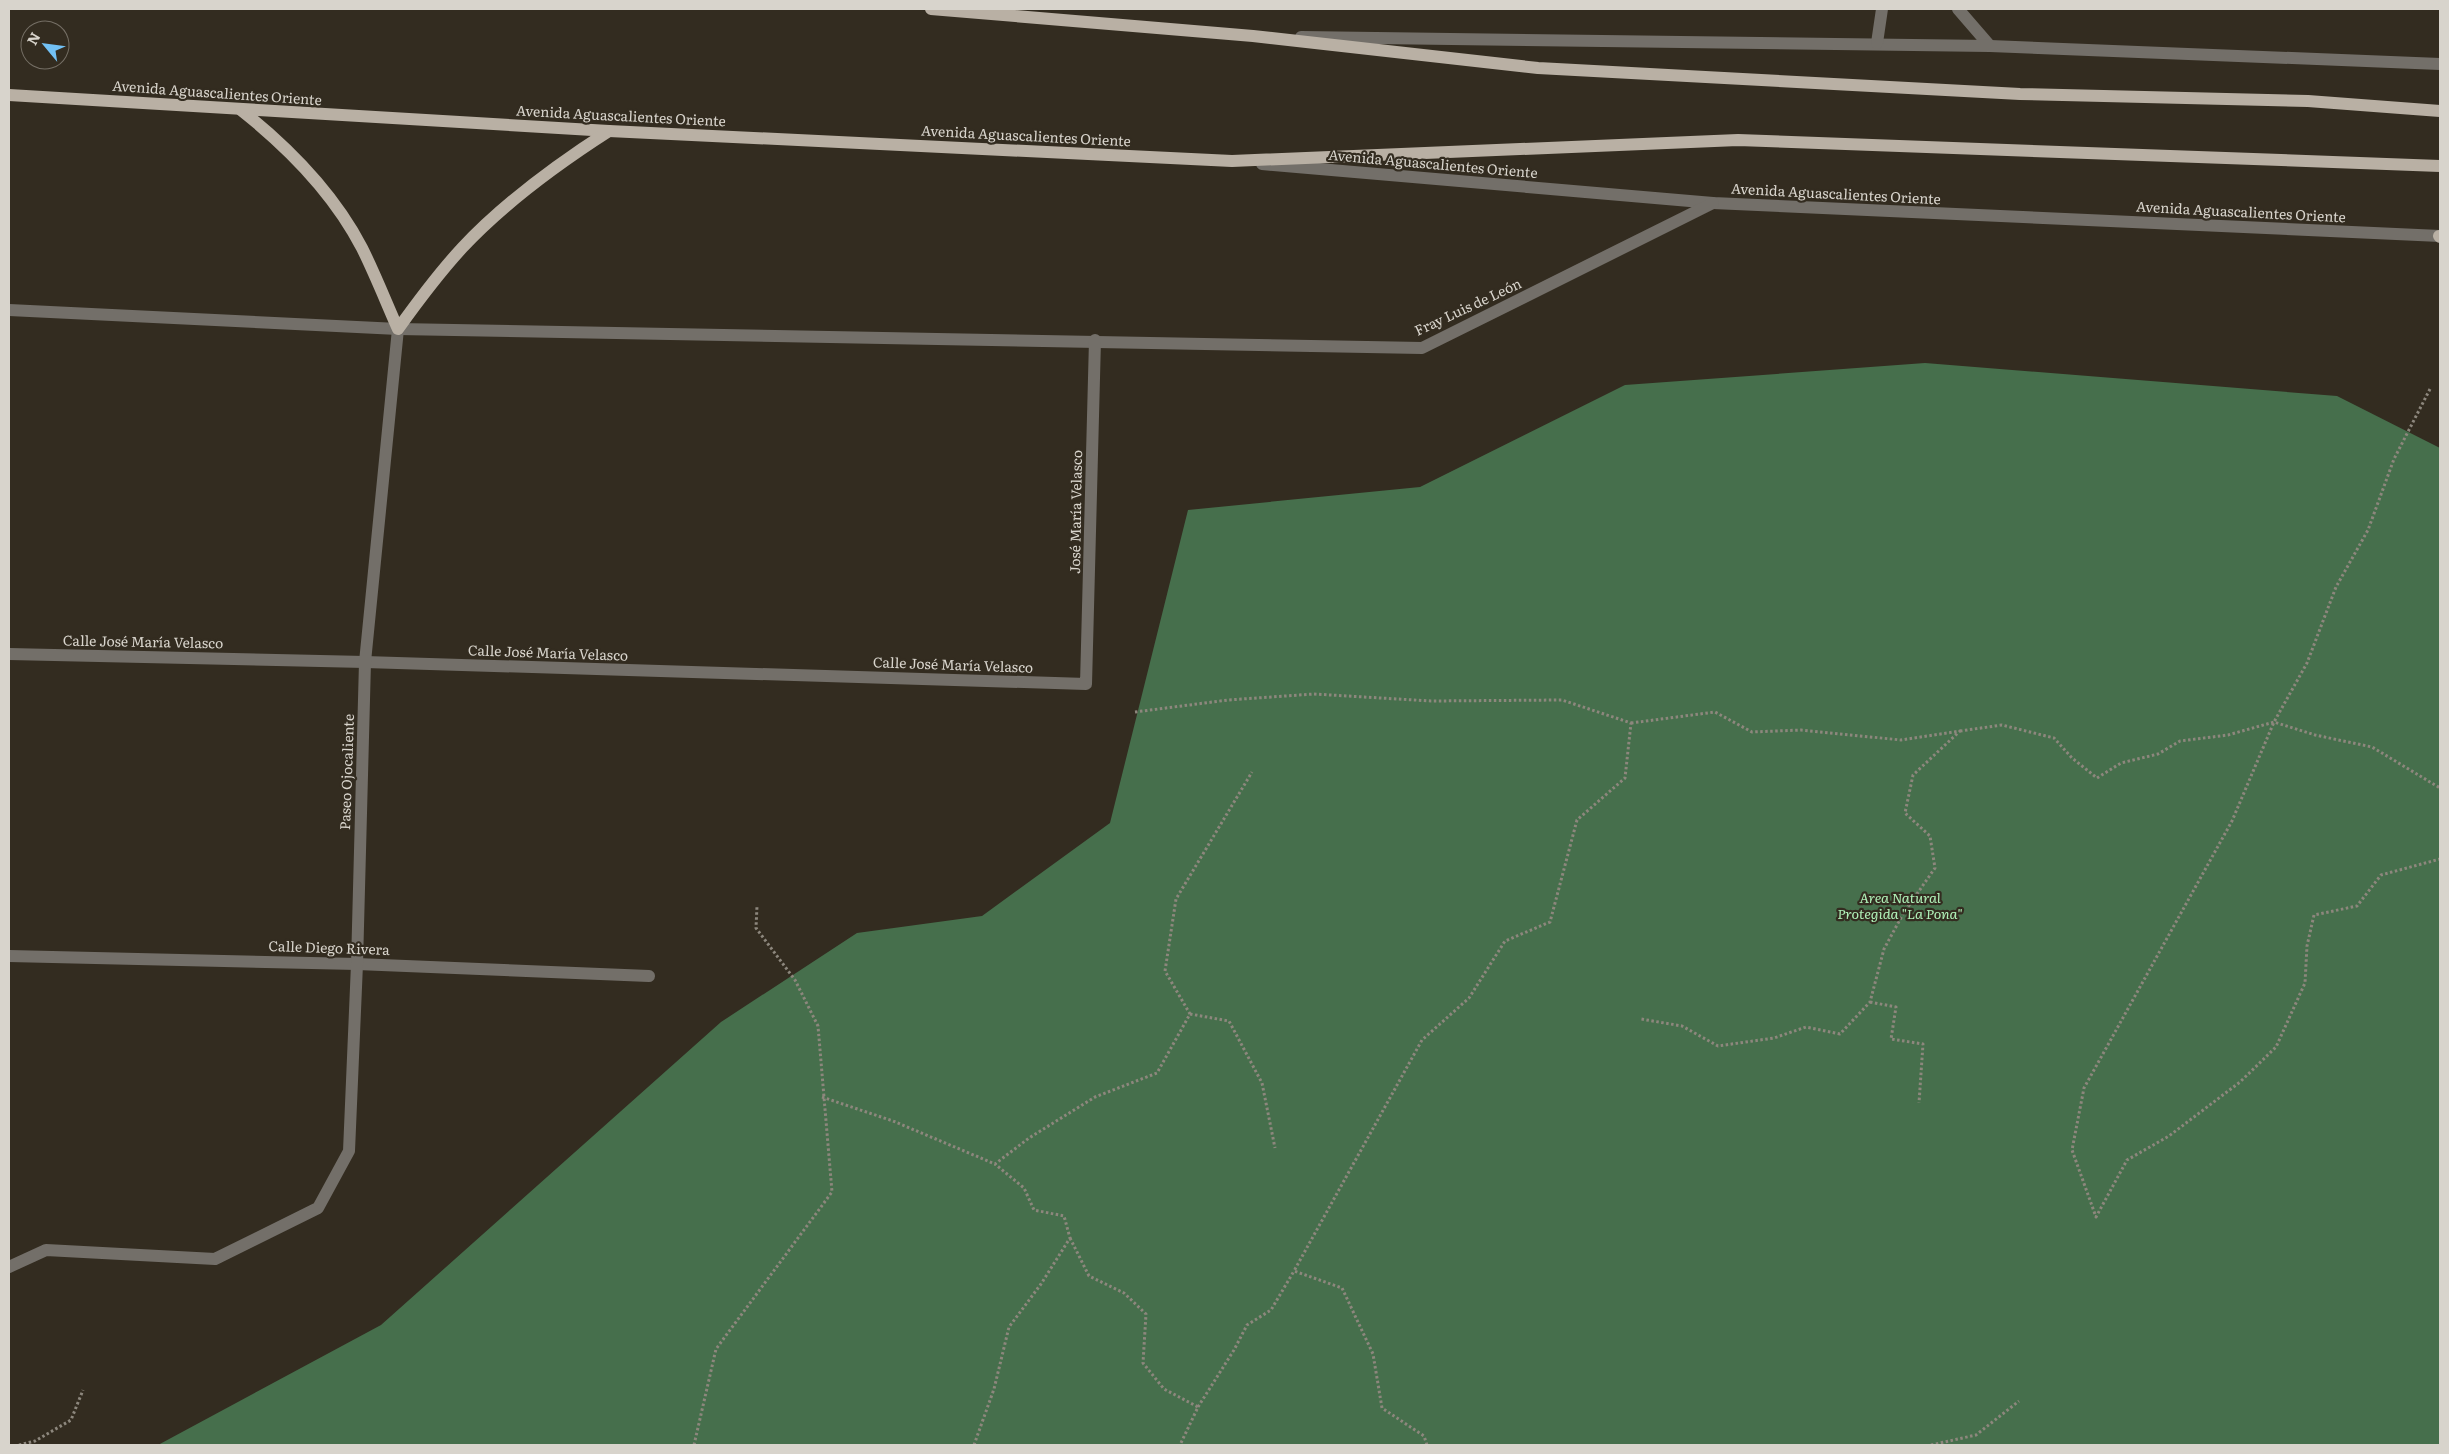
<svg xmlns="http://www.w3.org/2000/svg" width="2449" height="1454" viewBox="0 0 2449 1454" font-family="Literata,serif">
<rect width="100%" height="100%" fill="#332c20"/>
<path fill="#466f4c" d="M1925,363L2337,396L2440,448V1445H158L381,1325L721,1022L857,933L982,916L1110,823L1188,510L1420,487L1625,385Z"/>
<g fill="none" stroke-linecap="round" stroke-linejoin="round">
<g stroke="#8d877d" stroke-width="3" stroke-dasharray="2.5 2.5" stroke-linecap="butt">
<path d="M2430,389L2394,459L2368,530L2336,587L2307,663L2274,722L2232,821L2084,1088L2072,1150L2096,1217L2127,1160L2169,1136L2240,1082L2276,1047L2305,983L2307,946L2314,915L2357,906L2381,875L2440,859"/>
<path d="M1135,712L1228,700L1314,694L1431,701L1562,700L1631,723L1625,778L1577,820L1550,922L1505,941L1469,998L1422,1040L1294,1271L1342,1288L1373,1354L1382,1408L1424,1436L1427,1445"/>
<path d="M1631,723L1715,712L1752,732L1801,730L1901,740L1960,731L1913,775L1905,813L1930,836L1935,868L1903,914L1884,949L1870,1002L1840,1034L1806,1027L1774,1038L1718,1046L1682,1026L1641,1019"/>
<path d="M1960,731L2002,725L2054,738L2072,758L2097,778L2121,763L2158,754L2180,741L2228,735L2274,722L2315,735L2372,747L2440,788"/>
<path d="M1870,1002L1896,1007L1891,1039L1923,1044L1919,1103"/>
<path d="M1190,1014L1229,1021L1262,1083L1275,1148"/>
<path d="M822,1097L893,1121L995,1164L1029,1138L1095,1097L1157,1073L1190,1014L1165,971L1176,899L1252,772"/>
<path d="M1070,1238L1089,1276L1124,1293L1146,1314L1143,1363L1164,1389L1198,1407L1180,1445"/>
<path d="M1198,1407L1234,1350L1247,1325L1271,1310L1294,1271"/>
<path d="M19,1445L35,1441L71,1420L83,1390"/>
<path d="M694,1445L716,1349L832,1192L818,1026L795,980L756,928L757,906"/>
<path d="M974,1445L994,1389L1009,1327L1041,1284L1070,1238L1064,1216L1034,1210L1024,1188L995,1164"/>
<path d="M1931,1445L1976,1435L2019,1401"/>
</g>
<g stroke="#736f69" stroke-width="12">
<path d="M1958,9L1990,46"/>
<path d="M1301,37L1990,46L2440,64"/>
<path d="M1877,43L1882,9"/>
<path d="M1262,164L1713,203L2440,236"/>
<path d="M9,310L398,329L1422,348L1713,203"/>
<path d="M9,654L365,662L1086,684L1095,340"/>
<path d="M9,956L357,964L649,976"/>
<path d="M9,1267L46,1250L215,1259L318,1208L349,1151L357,964L365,662L398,329"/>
</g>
<g stroke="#b9b0a4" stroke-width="12">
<path d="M931,9L1253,36L1538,68L2020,94L2308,101L2440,111"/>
<path d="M9,95L609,131L1232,161L1738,140L2440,166"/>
<path d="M241,110C289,148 333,192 362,248C375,274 386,302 398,329C418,301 439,273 462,248C505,202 556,165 609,131"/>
<path d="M2439,236L2440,237"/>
</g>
</g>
<g text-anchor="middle" stroke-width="4.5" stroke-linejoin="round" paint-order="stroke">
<g font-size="14" fill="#d8d4cc" stroke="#332c20">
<text transform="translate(217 93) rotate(4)" y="5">Avenida Aguascalientes Oriente</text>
<text transform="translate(621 116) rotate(3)" y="5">Avenida Aguascalientes Oriente</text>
<text transform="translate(1026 136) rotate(3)" y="5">Avenida Aguascalientes Oriente</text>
<text transform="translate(1433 164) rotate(5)" y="5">Avenida Aguascalientes Oriente</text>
<text transform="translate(1836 194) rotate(3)" y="5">Avenida Aguascalientes Oriente</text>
<text transform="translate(2241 212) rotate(3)" y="5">Avenida Aguascalientes Oriente</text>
<text transform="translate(1468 307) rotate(-25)" y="5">Fray Luis de León</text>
<text transform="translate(1076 512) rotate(-89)" y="5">José María Velasco</text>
<text transform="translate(143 642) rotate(1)" y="5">Calle José María Velasco</text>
<text transform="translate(548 653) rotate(2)" y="5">Calle José María Velasco</text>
<text transform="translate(953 665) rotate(2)" y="5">Calle José María Velasco</text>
<text transform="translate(347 772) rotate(-88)" y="5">Paseo Ojocaliente</text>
<text transform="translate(329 948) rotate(2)" y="5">Calle Diego Rivera</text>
</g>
<g font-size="14" font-style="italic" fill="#b0f1b8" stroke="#332c20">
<text x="1900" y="903">Area Natural<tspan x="1900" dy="16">Protegida "La Pona"</tspan></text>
</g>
</g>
<rect width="2449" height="1454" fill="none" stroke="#d8d4cc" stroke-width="20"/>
<g transform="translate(45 45) rotate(299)"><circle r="24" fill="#332c20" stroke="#756f65"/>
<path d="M0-4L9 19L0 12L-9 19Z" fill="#72c1f5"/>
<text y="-8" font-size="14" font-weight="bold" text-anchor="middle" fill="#d8d4cc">N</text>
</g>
</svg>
